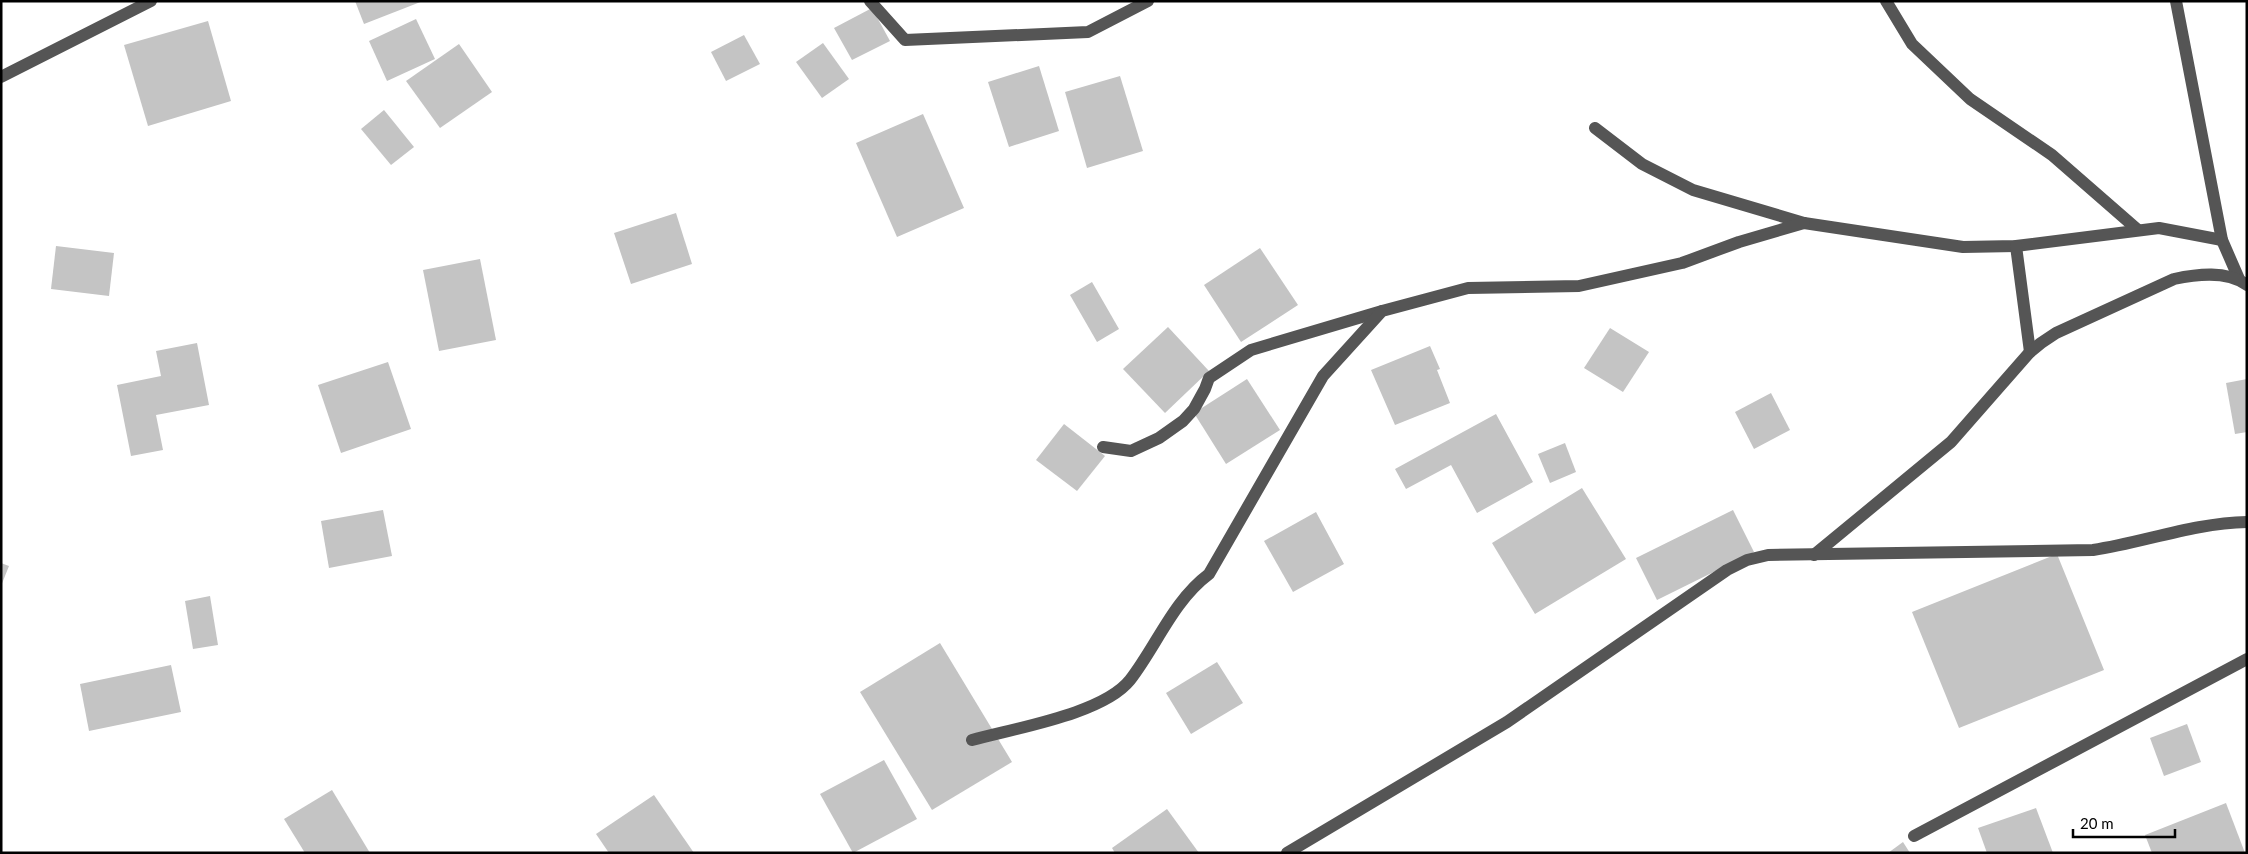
<svg xmlns="http://www.w3.org/2000/svg" width="2248" height="854" viewBox="0 0 2248 854" font-family="Lato,sans-serif">
<rect width="100%" height="100%" fill="#fff"/>
<g fill="#c4c4c4">
<path d="M355,1H423L364,24Z"/>
<path d="M872,8L890,41L852,60L834,28Z"/>
<path d="M416,19L435,59L387,81L369,41Z"/>
<path d="M208,21L231,101L148,126L124,45Z"/>
<path d="M744,35L760,64L726,81L711,52Z"/>
<path d="M823,43L849,79L822,98L796,62Z"/>
<path d="M459,44L492,92L440,128L406,81Z"/>
<path d="M1039,66L1059,131L1009,147L988,82Z"/>
<path d="M1120,76L1143,151L1087,168L1065,92Z"/>
<path d="M384,110L414,147L391,165L361,129Z"/>
<path d="M923,114L964,208L897,237L856,143Z"/>
<path d="M676,213L692,264L631,284L614,233Z"/>
<path d="M56,246L114,253L109,296L51,289Z"/>
<path d="M1260,248L1298,305L1241,342L1204,285Z"/>
<path d="M480,259L496,340L439,351L423,270Z"/>
<path d="M1092,282L1119,329L1097,342L1070,295Z"/>
<path d="M1168,327L1209,371L1165,413L1123,369Z"/>
<path d="M1610,328L1649,352L1623,392L1584,368Z"/>
<path d="M197,343L209,405L156,415L163,450L131,456L117,385L161,376L156,351Z"/>
<path d="M1430,346L1440,369L1437,370L1450,403L1395,425L1371,370Z"/>
<path d="M388,362L411,429L341,453L318,385Z"/>
<path d="M1247,379L1280,430L1226,464L1194,413Z"/>
<path d="M2247,379V432L2235,434L2226,383Z"/>
<path d="M1771,393L1790,430L1754,449L1735,412Z"/>
<path d="M1496,414L1533,482L1477,513L1451,465L1406,489L1395,469Z"/>
<path d="M1064,424L1105,456L1077,491L1036,460Z"/>
<path d="M1565,443L1576,472L1550,483L1538,454Z"/>
<path d="M1582,488L1626,559L1535,614L1492,543Z"/>
<path d="M383,510L392,556L329,568L321,521Z"/>
<path d="M1733,510L1754,552L1657,600L1636,558Z"/>
<path d="M1316,512L1344,564L1293,592L1264,541Z"/>
<path d="M2057,554L2104,670L1959,728L1912,612Z"/>
<path d="M1,563L9,566L1,586Z"/>
<path d="M210,596L218,645L193,649L185,601Z"/>
<path d="M940,643L1012,762L932,810L860,692Z"/>
<path d="M1217,662L1243,703L1191,734L1166,693Z"/>
<path d="M171,665L181,712L89,731L80,684Z"/>
<path d="M2187,724L2201,762L2164,776L2150,738Z"/>
<path d="M884,760L917,819L853,853L820,794Z"/>
<path d="M332,790L370,853H305L284,819Z"/>
<path d="M654,795L694,853H609L596,834Z"/>
<path d="M2226,803L2245,853H2152L2145,835Z"/>
<path d="M2036,808L2053,853H1987L1978,828Z"/>
<path d="M1167,809L1199,853H1115L1112,848Z"/>
<path d="M1903,842L1910,853H1888Z"/>
</g>
<g fill="none" stroke-linecap="round" stroke-linejoin="round">
<g stroke="#555" stroke-width="12">
<path d="M870,1L905,40L1088,32L1148,1"/>
<path d="M1886,1L1912,44L1970,99L2052,155L2138,230"/>
<path d="M2176,1L2222,240L2239,279"/>
<path d="M1,77L151,1"/>
<path d="M1595,128L1642,164L1693,190L1804,223L1963,247L2016,246L2159,228L2222,240"/>
<path d="M2016,246L2030,352"/>
<path d="M1103,447L1131,451L1159,438L1183,421L1194,409L1205,389L1209,378L1251,350L1382,311"/>
<path d="M1814,555L1951,442L2030,352L2041,343L2056,333L2174,279C2197,274 2227,270 2247,285"/>
<path d="M972,740C1015,728 1103,714 1130,680C1157,645 1173,601 1209,574L1323,376L1382,311L1468,288L1579,286L1682,263L1739,242L1804,223"/>
<path d="M1914,836L2247,659"/>
<path d="M1287,853L1507,722L1727,570L1747,560L1768,555L2093,550C2145,542 2194,523 2247,522"/>
</g>
</g>
<rect width="2248" height="854" fill="none" stroke="#000000" stroke-width="5"/>
<path d="M2073 829v8h102v-8" fill="none" stroke="#000000" stroke-width="2.5"/>
<text x="2080" y="829" font-size="15" fill="#000000" stroke="#ffffff" stroke-width="4" paint-order="stroke">20 m</text>
</svg>
